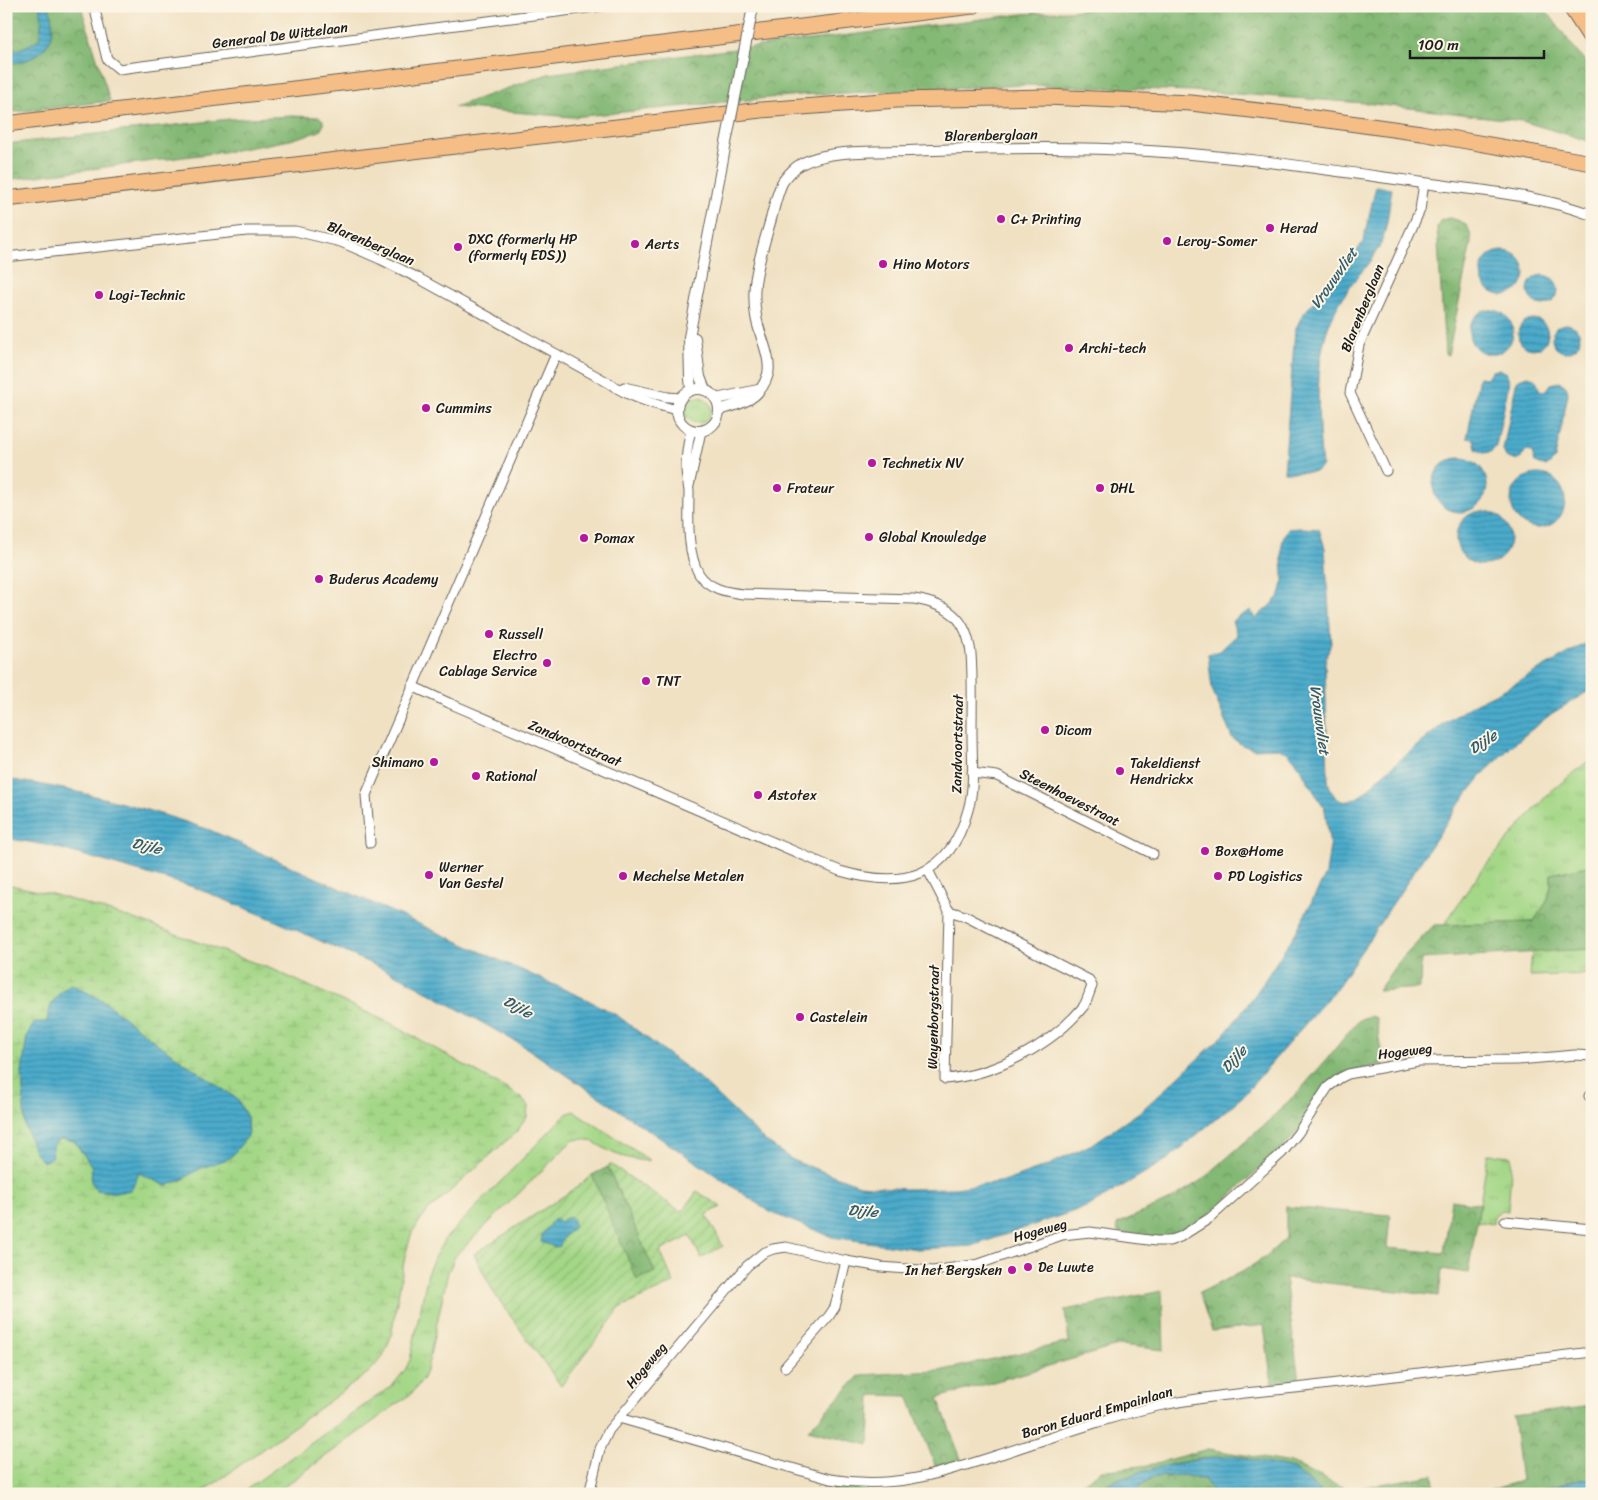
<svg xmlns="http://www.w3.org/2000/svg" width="1598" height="1500" viewBox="0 0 1598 1500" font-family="Sriracha,sans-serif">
<defs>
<pattern id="grass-tufts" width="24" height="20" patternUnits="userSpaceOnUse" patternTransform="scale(1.25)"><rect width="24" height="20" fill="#a4d787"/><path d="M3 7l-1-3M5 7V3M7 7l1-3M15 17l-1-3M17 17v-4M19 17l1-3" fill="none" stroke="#8db874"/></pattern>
<pattern id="forest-crowns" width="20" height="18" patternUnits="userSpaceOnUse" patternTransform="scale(1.25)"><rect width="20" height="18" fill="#83b874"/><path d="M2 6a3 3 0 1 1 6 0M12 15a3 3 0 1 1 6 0" fill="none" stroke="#6a955e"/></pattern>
<pattern id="wetland-marsh" width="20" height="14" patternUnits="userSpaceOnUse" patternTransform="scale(1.25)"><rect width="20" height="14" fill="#a4d787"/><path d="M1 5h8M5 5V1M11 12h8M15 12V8" fill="none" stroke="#8db874"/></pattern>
<pattern id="garden-furrows" width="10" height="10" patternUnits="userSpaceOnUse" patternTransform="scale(1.25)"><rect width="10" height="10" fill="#a4d787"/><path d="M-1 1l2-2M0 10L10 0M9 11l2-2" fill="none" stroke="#8db874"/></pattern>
<pattern id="water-rules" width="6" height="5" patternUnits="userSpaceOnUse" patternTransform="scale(1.25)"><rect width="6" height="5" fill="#4cabcb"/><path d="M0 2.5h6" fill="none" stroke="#3e8aa4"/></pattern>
</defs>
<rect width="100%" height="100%" fill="#fcf5e5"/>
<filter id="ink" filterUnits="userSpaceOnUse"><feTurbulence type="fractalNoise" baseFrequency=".02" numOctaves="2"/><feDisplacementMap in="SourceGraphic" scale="10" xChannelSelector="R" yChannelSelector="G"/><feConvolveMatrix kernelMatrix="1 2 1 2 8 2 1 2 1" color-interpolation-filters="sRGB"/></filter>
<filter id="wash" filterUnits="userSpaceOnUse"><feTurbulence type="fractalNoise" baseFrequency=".0096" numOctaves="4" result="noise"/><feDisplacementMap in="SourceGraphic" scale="20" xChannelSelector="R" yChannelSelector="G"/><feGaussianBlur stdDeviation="1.12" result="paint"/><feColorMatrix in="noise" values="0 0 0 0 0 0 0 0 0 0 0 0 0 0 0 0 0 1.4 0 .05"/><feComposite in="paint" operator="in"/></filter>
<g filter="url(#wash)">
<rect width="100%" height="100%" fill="#f0e1c3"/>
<g fill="url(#grass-tufts)" stroke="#607a52">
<circle cx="698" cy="410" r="13"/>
<path d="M1592,758V865L1551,874C1552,897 1546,904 1533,922L1444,925L1480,872L1549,793Z"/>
<path d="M1592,949V974L1530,976L1532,951Z"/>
<path d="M574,1111L649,1160V1161C639,1161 621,1157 611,1152C597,1145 588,1135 572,1141L456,1255L448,1272L427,1369L422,1380L412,1393L274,1494H240L393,1385L405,1370L410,1360L428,1272L433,1260L444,1240L566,1114Z"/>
<path d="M1488,1154L1512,1156L1508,1211L1501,1210L1494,1216L1493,1224L1477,1221Z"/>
</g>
<g fill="url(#forest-crowns)" stroke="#506a48">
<path d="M6,6H81L110,101L6,113Z"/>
<path d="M1139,6H1543L1577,52L1592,69V142L1522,121L1364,103L1194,91L1028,85L799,95L572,117L454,107L548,74L694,54L1023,14Z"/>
<path d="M292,116L319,117L323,120V126L320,131L290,140L230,151L6,180V144L230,119Z"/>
<path d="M1449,218C1465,221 1471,226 1471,243L1448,355L1445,354L1437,227L1441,220Z"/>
<path d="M1592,865V949L1421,959L1420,988L1378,991L1396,965L1434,925L1533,922C1546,904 1552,897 1551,874Z"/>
<path d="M1369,1016L1376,1018L1383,1064L1345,1073L1287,1144L1216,1209L1186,1230L1167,1238L1118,1233L1117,1224L1170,1200L1203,1179L1263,1126L1300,1090L1327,1059L1355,1024L1361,1019Z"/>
<path d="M608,1167L655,1272L637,1280L592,1175Z"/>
<path d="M1451,1200L1480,1204L1468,1273L1442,1269L1439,1296L1285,1278L1299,1381L1272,1384L1264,1325L1212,1331L1199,1293L1242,1272L1264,1258L1286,1238V1207L1390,1215L1387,1248L1444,1253Z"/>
<path d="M1162,1291L1164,1350L1121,1345L938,1398L961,1459L936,1467L908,1396L871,1395L869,1445L808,1430L860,1375L939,1371L1069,1342L1065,1310Z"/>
<path d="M1592,1406V1480H1579L1543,1489L1539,1494H1477L1521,1481L1513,1416Z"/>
<path d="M1208,1449L1292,1463L1348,1490L1433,1475L1435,1494H1431L1429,1483L1405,1488V1494H1324L1293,1469L1205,1458L1176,1463L1106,1484L1087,1494H1068L1100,1471L1149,1465Z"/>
<path d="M1183,1475L1205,1479L1214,1494H1136L1139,1486L1154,1477Z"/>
<path d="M835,1484L866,1487L865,1494H830Z"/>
</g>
<path fill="url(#wetland-marsh)" stroke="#607a52" d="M6,884L56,895L143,922L274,970L390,1023L510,1091L520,1097L528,1106L527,1117L516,1132L428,1211L412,1232L405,1256L391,1336L383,1357L368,1373L200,1494H6Z"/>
<path fill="url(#garden-furrows)" stroke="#607a52" d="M610,1164L680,1211L685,1209L697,1191L721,1207L706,1215L723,1246L701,1258L690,1236L660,1251L674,1283L621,1307L561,1386L494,1293L474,1254L576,1188L592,1175L637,1280L655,1272L608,1167Z"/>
<g fill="url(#water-rules)" stroke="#346474">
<path d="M39,6H49C55,28 55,45 33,57C24,62 17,64 6,62V48L18,50L37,41L40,37L42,16Z"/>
<path d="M1376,186L1392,189C1389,205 1388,223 1383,238C1378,253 1365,267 1356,279C1345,293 1335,309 1329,325C1314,363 1318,426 1322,466L1315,472H1284L1295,330L1303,314L1348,265L1363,242Z"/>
<circle cx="1503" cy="273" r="22"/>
<circle cx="1543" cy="290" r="15"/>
<circle cx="1491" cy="332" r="22"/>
<circle cx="1533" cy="334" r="15"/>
<circle cx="1566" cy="338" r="14"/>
<path d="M1499,369L1507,373L1509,383L1496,446L1491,452L1483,453L1476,449L1474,439L1467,438L1479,377L1487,378L1492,371Z"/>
<path d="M1527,376C1536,377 1538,382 1539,390L1545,391L1550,384L1559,382C1565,384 1568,388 1568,394L1555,458C1550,467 1542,468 1535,462L1532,452L1526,451C1522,459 1515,462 1506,457L1503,450L1516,384L1519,379Z"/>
<circle cx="1460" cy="485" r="27"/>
<circle cx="1538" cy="501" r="27"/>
<circle cx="1483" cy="538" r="27"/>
<path d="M1301,528L1319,529L1325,548L1331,643L1325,662L1328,780C1329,785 1331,792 1334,795C1346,812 1368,791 1376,780L1442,725L1472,705L1507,688L1592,640V689L1551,714L1515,743L1483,774L1457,807L1338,986L1243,1096L1168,1159L1089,1206L972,1246L917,1249L832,1237L770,1212L525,1047L405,979L267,917L193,887L51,846L6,838V779C78,789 142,807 210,830L588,1000L618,1016L698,1077L765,1141L794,1161L860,1185L904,1189L955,1188L1006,1181L1047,1166L1094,1143L1141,1111L1225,1034L1257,992L1296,932L1326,874L1330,846L1325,810L1295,760L1287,752L1275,748L1254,749L1242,745L1232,738L1212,689L1208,654L1220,651L1237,635L1232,621L1251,610L1255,619C1262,612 1272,605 1278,597C1291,578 1273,549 1288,529Z"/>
<path d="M71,984L102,1000L158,1044L237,1099L247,1117L248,1136L230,1158L199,1169L182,1180L166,1186L139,1173L131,1190L116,1193L97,1190L91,1182L92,1167L74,1141L60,1139L54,1144L51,1158L43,1162L34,1151L25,1126L22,1073L27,1035L35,1022H47C48,1005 57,993 71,984Z"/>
<path d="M565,1218H572C577,1231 569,1229 564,1237C562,1240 561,1243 560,1246L555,1247L541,1242L542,1234C547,1230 551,1220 556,1219L560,1222Z"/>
<path d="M1234,1456L1293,1469L1324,1494H1214L1205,1480L1183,1475L1154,1477L1139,1486L1136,1494L1086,1493C1131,1472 1183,1459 1234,1456Z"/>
<path d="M1579,1480H1592V1494H1539L1543,1489Z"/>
</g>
</g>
<g filter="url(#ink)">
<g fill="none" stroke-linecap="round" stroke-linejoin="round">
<g stroke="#666156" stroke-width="11">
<g id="minor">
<path d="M94,6L107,59L119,69L603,6"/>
<path d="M6,257L247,231H295L341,242L380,259L418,278L609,383C629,397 653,404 677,410"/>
<path d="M624,387L668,397L680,398"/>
<path d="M1386,471L1350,393L1359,345L1420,210L1424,183"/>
<path d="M689,486L701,431"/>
<path d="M412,686L449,703L840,871C902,889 949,879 968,810C975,787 972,759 972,734C972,707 973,681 971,654C967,618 949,605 914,599L743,594C726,592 709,589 699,574C686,551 689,516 689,491C688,483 686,475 686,468C686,455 688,442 691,430"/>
<path d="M972,773L997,776L1153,854"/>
<path d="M370,843L366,795L556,354"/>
<path d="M928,870L949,911L945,1079C994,1075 1051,1046 1083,1007C1087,1002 1089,993 1092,986L1089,980L965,916L949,911"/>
<path d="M1589,1096L1592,1095"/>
<path d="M1505,1221L1592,1229"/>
<path d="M785,1367L829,1316L835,1307L846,1261"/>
<path d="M619,1418L830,1479C893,1490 939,1474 998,1455C1051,1438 1104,1418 1158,1406C1209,1395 1262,1392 1313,1386C1406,1374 1499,1363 1592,1352"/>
<path d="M589,1494L600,1449L609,1430L747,1266L763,1253L773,1249L786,1247L846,1261L881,1267L933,1271L979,1264L1062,1235L1090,1232L1156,1241H1169L1180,1237L1210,1218L1282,1153L1298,1133L1328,1087L1340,1078L1348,1074L1418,1061L1518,1060L1575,1055L1592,1056"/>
</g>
</g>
<g stroke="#666156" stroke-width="12">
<g id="tertiary">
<path d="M695,338L700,377L705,390"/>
<circle cx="698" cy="410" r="21"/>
<path d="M691,390L690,378L689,337L726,143"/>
<path d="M716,399L758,390"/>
<path d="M719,410C741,404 761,399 768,374C772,357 758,333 756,316C754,305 754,294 755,283C758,261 765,240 771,219C774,207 777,194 782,183C785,178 789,174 793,170C816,148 877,152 909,151C989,148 1069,146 1149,151C1236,156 1323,169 1409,181C1470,190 1534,193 1592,215"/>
</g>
</g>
<g stroke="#666156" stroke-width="17">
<g id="motorway">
<path d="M1570,6L1592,40"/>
<path d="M1582,6L1592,20"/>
<path d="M6,124L973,6"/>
<path d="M6,199L761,110L897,100L1045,97L1191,103L1285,114L1421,133L1592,163"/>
</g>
</g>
<use href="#minor" stroke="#fff" stroke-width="9"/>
<use href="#tertiary" stroke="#fff" stroke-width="10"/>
<use href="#motorway" stroke="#f6be87" stroke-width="15"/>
<g stroke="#666156" stroke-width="12" stroke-linecap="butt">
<path id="tertiary-bridge" d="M726,143L753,7"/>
</g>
<use href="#tertiary-bridge" stroke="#fff" stroke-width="10"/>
</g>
</g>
<g fill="#b5179e" stroke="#fcf5e5" stroke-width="2">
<circle cx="1001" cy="219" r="5"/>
<circle cx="1270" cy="228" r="5"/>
<circle cx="1167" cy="241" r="5"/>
<circle cx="635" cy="244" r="5"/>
<circle cx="458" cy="247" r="5"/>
<circle cx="883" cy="264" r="5"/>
<circle cx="99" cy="295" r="5"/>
<circle cx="1069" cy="348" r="5"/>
<circle cx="426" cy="408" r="5"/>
<circle cx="872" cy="463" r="5"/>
<circle cx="777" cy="488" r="5"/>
<circle cx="1100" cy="488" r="5"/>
<circle cx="869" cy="537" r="5"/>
<circle cx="584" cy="538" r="5"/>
<circle cx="319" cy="579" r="5"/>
<circle cx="489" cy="634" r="5"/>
<circle cx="547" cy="663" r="5"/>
<circle cx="646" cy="681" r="5"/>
<circle cx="1045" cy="730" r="5"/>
<circle cx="434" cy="762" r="5"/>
<circle cx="1120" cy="771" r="5"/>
<circle cx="476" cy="776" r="5"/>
<circle cx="758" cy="795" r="5"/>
<circle cx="1205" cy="851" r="5"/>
<circle cx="429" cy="875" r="5"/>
<circle cx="623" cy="876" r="5"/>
<circle cx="1218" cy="876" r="5"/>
<circle cx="800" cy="1017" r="5"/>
<circle cx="1028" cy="1267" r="5"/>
<circle cx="1012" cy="1270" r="5"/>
</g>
<g text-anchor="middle" stroke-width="4" stroke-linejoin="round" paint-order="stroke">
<g font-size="14" fill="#1c1c1c" stroke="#fcf5e5">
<text transform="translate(280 35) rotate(-7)" y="5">Generaal De Wittelaan</text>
<text transform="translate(991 135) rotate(-1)" y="5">Blarenberglaan</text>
<text transform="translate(371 243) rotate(23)" y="5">Blarenberglaan</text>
<text transform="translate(1362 308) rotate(-68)" y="5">Blarenberglaan</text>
<text transform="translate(575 743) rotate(23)" y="5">Zandvoortstraat</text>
<text transform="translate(957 744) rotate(-89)" y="5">Zandvoortstraat</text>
<text transform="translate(1070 797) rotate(27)" y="5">Steenhoevestraat</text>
<text transform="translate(933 1017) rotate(-89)" y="5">Wayenborgstraat</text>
<text transform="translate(1405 1051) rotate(-7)" y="5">Hogeweg</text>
<text transform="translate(1040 1230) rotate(-15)" y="5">Hogeweg</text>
<text transform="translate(646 1365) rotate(-50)" y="5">Hogeweg</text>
<text transform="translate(1097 1412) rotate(-16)" y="5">Baron Eduard Empainlaan</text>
</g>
<g font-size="14" fill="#1c1c1c" stroke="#fcf5e5" text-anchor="start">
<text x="1011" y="224">C+ Printing</text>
<text x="1280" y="233">Herad</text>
<text x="468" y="244">DXC (formerly HP<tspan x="468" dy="16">(formerly EDS))</tspan></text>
<text x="1177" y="246">Leroy-Somer</text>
<text x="645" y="249">Aerts</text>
<text x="893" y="269">Hino Motors</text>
<text x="109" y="300">Logi-Technic</text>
<text x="1079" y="353">Archi-tech</text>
<text x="436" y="413">Cummins</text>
<text x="882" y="468">Technetix NV</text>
<text x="787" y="493">Frateur</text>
<text x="1110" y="493">DHL</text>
<text x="879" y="542">Global Knowledge</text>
<text x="594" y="543">Pomax</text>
<text x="329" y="584">Buderus Academy</text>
<text x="499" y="639">Russell</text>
<text x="537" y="660" text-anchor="end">Electro<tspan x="537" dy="16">Cablage Service</tspan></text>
<text x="656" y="686">TNT</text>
<text x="1055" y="735">Dicom</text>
<text x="424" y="767" text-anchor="end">Shimano</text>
<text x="1130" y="768">Takeldienst<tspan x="1130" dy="16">Hendrickx</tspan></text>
<text x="486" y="781">Rational</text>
<text x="768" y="800">Astotex</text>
<text x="1215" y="856">Box@Home</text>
<text x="439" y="872">Werner<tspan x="439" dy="16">Van Gestel</tspan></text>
<text x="633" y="881">Mechelse Metalen</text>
<text x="1228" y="881">PD Logistics</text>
<text x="810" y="1022">Castelein</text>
<text x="1038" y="1272">De Luwte</text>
<text x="1002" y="1275" text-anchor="end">In het Bergsken</text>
</g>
<g font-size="15" font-style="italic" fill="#325c6b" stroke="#fcf5e5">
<text transform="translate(1334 278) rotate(-55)" y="5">Vrouwvliet</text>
<text transform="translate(1320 720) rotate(82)" y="5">Vrouwvliet</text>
<text transform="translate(1483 742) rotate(-33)" y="5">Dijle</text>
<text transform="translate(147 846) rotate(14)" y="5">Dijle</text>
<text transform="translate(518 1007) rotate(29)" y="5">Dijle</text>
<text transform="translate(1234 1059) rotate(-48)" y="5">Dijle</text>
<text transform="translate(863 1211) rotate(5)" y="5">Dijle</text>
</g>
</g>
<rect width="1598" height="1500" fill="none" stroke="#fcf5e5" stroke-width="25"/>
<path d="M1410 50v8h134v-8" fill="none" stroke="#1c1c1c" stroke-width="2.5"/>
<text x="1418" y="50" font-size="15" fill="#1c1c1c" stroke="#fcf5e5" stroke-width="4" paint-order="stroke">100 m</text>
</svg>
